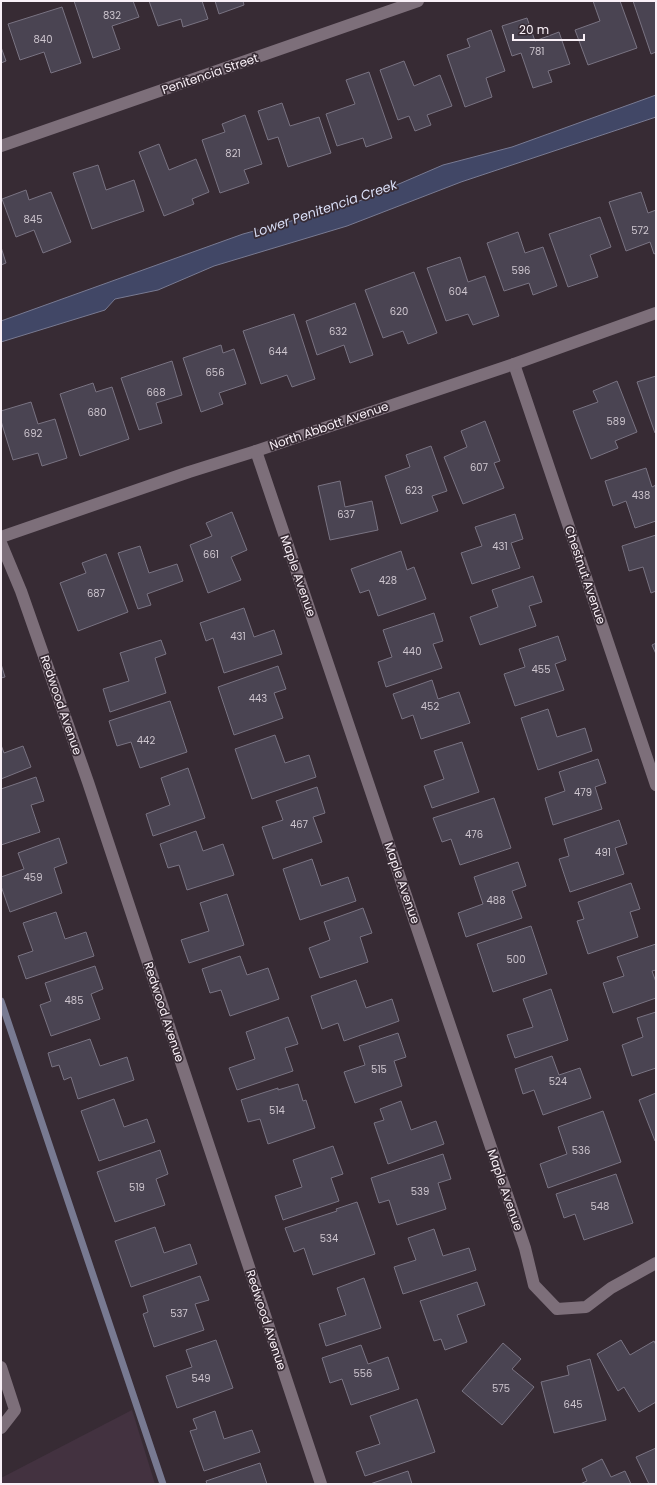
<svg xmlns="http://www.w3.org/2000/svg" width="657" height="1485" viewBox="0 0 657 1485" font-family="Poppins,sans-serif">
<rect width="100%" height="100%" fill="#372b34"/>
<path fill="#433240" d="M132,1410L155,1484H1V1478Z"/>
<path fill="#414766" stroke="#787a92" d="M656,95V117L461,182L347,226L214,266L158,290L115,299L105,310L1,342V321L243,234L350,205L443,165L512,147Z"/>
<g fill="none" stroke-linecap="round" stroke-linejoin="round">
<path stroke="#787a92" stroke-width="7" d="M1,1001L163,1484"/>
</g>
<g fill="#4a4452" stroke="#797382">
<path d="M74,1H133L139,17L112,26L120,49L93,58Z"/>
<path d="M149,1H202L208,19L183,27L181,19L158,26Z"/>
<path d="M215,1H243L244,5L219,14Z"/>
<path d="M593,1H620L637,48L588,65L575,30L600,21Z"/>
<path d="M633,1H656V52L651,54Z"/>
<path d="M62,7L81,63L51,73L44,52L20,60L8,24Z"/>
<path d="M527,18L535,41L559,32L570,64L548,71L552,82L533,88L521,53L512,56L502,26Z"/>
<path d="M491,30L505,71L486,78L492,97L465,107L447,55L470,47L467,39Z"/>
<path d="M1,47L6,61L1,63Z"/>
<path d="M404,61L414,86L440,75L452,106L427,115L431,125L415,131L409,116L398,120L380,70Z"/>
<path d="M369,72L392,138L366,147L363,138L337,146L326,114L355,104L346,80Z"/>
<path d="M282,103L290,126L319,117L331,153L288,167L278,137L268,140L258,111Z"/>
<path d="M245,115L262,164L244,170L249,183L220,193L202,140L225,132L222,124Z"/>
<path d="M159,144L169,170L196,159L209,192L192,199L194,204L164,216L139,152Z"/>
<path d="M98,165L106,190L134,180L144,211L92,229L73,173Z"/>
<path d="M26,190L29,200L51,192L71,242L43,253L34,230L16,237L2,199Z"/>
<path d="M641,192L648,213L656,210V253L654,254L650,242L626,251L609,202Z"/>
<path d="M600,217L611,247L590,255L598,277L568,287L549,234Z"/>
<path d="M518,232L525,253L543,247L557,286L533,295L529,283L504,291L487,243Z"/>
<path d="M1,247L6,263L1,265Z"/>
<path d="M460,257L468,282L485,276L499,316L473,325L468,314L446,321L427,268Z"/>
<path d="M414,272L437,333L408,344L403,331L383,338L365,290Z"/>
<path d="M355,303L373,355L350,363L344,345L317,355L306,321Z"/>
<path d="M294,314L315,379L292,387L287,375L261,384L243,331Z"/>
<path d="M221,345L223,353L234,349L246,384L219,393L223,404L201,412L183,358Z"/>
<path d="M172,361L182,395L156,403L162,423L139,430L121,378Z"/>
<path d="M656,376V432L655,433L637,382Z"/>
<path d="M617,381L637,432L615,441L618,448L591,459L573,411L598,402L593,391Z"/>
<path d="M93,383L96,392L112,387L129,439L80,456L60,394Z"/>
<path d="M31,402L38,424L55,419L67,458L42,466L38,453L13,460L1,421V411Z"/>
<path d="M485,421L500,461L494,463L504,488L463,504L444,457L467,447L461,431Z"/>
<path d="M431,446L447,491L432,496L438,511L401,524L385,476L410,467L406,455Z"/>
<path d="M646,468L652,487L656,485V521L635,528L626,501L613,506L605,481Z"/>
<path d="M340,481L345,507L372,501L378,530L330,540L318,486Z"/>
<path d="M232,512L247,550L231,557L241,580L208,593L190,545L212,536L206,523Z"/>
<path d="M515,514L523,539L511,543L520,568L472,584L461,553L482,546L475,527Z"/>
<path d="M656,535V591L651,593L643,567L629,571L622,546Z"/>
<path d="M140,546L149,573L177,564L183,581L147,594L151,605L138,609L118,553Z"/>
<path d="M401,551L407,570L414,567L426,599L378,616L369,590L360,593L351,569Z"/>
<path d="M106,554L128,612L78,631L60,583L86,573L82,563Z"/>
<path d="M533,576L542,602L529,606L536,626L480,645L470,617L498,607L492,590Z"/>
<path d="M244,608L254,637L274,630L282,654L224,673L213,638L206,641L200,623Z"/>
<path d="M434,613L443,641L433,644L442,668L386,687L378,662L392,657L383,630Z"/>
<path d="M558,636L566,660L555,664L564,690L515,706L504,674L525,667L519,649Z"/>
<path d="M161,640L166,654L155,658L166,693L110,712L103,689L129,681L120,653Z"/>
<path d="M656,643V654L652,645Z"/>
<path d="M1,664L5,677L1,678Z"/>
<path d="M278,666L286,689L274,693L283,718L234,735L218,687Z"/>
<path d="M432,680L438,699L459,692L470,723L421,739L413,715L402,719L393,694Z"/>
<path d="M170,701L187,752L140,768L131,742L117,746L109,721Z"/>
<path d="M548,709L557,737L585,728L592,751L538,770L521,718Z"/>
<path d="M275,735L285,763L309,755L316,777L252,799L235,749Z"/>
<path d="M462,742L479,792L432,808L424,786L444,779L434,751Z"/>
<path d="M1,745L4,753L23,746L31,767L1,779Z"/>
<path d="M598,759L606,783L595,787L602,809L553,825L545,798L565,791L559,772Z"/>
<path d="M188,768L205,818L153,836L146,814L170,805L161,778Z"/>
<path d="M36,777L44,801L31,805L40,832L1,845V789Z"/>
<path d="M317,787L325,813L313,817L322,842L273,859L262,827L283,820L276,801Z"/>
<path d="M494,798L511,848L460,865L451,839L442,842L433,818Z"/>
<path d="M619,820L627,844L615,848L624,874L570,892L559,859L569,856L564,839Z"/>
<path d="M196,831L203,851L223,844L234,875L187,890L179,865L168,868L160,844Z"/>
<path d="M59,838L67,863L54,868L62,893L10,912L1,886V877L24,869L18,853Z"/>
<path d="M312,859L321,886L348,877L356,901L300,920L283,869Z"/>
<path d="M518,862L526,886L512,891L522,918L466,937L458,913L483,904L474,877Z"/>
<path d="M631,883L640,909L630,912L638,937L588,954L577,921L584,919L578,902Z"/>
<path d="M227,894L244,945L189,963L181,940L209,931L200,903Z"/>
<path d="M363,908L372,933L360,937L368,962L320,978L309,948L330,940L324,922Z"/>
<path d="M56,912L65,939L86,932L94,956L26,979L18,956L33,951L23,923Z"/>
<path d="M531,926L547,974L493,992L477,944Z"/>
<path d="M656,944V970L652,971L656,982V998L613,1013L603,983L624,976L617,957Z"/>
<path d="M240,956L247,975L268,968L279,999L230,1016L221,990L210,993L202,969Z"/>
<path d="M95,966L103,989L91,994L100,1019L51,1036L40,1005L51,1001L45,983Z"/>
<path d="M356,980L366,1008L392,999L399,1021L344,1041L338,1023L322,1029L311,996Z"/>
<path d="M551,989L568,1040L515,1058L507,1035L533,1027L523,999Z"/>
<path d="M656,1012V1068L632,1076L622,1045L643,1037L637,1018Z"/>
<path d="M288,1017L298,1044L285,1048L293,1071L237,1090L229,1068L255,1059L246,1032Z"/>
<path d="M398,1033L406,1057L394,1061L402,1086L355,1103L344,1072L365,1065L359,1046Z"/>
<path d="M90,1039L100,1066L127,1057L134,1080L78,1099L71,1077L64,1080L59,1065L52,1067L48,1053Z"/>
<path d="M552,1056L559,1075L580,1068L591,1098L543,1115L534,1090L523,1094L515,1069Z"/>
<path d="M298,1084L303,1101L306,1100L315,1128L268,1144L260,1119L248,1122L241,1100L278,1088V1090Z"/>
<path d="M656,1093V1141H655L639,1100Z"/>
<path d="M114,1099L124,1127L147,1119L155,1142L99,1161L81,1111Z"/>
<path d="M401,1101L411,1130L436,1121L444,1144L388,1164L374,1123L384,1120L380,1109Z"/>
<path d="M603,1111L621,1162L548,1188L540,1164L567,1154L558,1127Z"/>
<path d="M333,1146L343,1174L331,1178L339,1201L283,1220L275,1196L302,1187L293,1160Z"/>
<path d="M160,1150L168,1174L156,1179L165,1205L115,1222L97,1172Z"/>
<path d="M443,1154L451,1179L438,1183L446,1209L397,1225L389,1200L379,1203L371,1178Z"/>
<path d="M616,1174L633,1223L584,1240L575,1214L564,1218L556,1194Z"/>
<path d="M357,1202L375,1254L313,1275L304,1248L294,1252L285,1228L337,1211L336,1209Z"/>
<path d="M155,1227L164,1253L190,1244L197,1264L131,1287L115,1241Z"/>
<path d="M434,1229L443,1256L469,1248L476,1270L403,1294L394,1267L416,1260L408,1238Z"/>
<path d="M200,1276L209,1300L195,1304L204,1330L154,1347L143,1314L148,1312L143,1296Z"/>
<path d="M364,1278L381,1328L326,1346L319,1324L346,1315L337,1288Z"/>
<path d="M477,1282L485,1305L457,1315L467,1342L445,1350L441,1339L434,1341L420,1301Z"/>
<path d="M216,1340L233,1388L177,1408L166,1376L192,1367L186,1350Z"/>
<path d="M621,1340L630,1355L654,1341L656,1345V1402L639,1412L624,1387L618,1391L597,1354Z"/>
<path d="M503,1343L521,1359L512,1369L534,1387L502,1425L462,1391Z"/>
<path d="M361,1345L368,1364L388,1357L399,1389L351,1405L342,1379L330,1383L322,1358Z"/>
<path d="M590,1359L606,1420L554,1433L541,1382L569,1375L567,1366Z"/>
<path d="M417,1399L435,1452L365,1476L356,1452L380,1444L370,1416Z"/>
<path d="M215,1411L224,1439L252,1430L260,1452L204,1471L190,1431L197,1429L193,1419Z"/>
<path d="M656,1448V1484H649L636,1457Z"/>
<path d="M602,1459L611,1477L625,1471L631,1484H580L587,1481L582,1469Z"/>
<path d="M260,1463L267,1484H207L206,1481Z"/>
<path d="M408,1471L412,1484H370Z"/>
</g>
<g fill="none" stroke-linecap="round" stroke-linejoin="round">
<g stroke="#7d6f7a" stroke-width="12">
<path d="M1,146L418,1"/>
<path d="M514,364L656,785"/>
<path d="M256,451L525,1248L534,1285L557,1309L586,1307L611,1288L656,1263"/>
<path d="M1,537L189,472L256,451L514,364L656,313"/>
<path d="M1,543L21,591L88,782L321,1484"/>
<path d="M1,1367L15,1410L1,1428"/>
</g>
</g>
<g text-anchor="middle" stroke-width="3.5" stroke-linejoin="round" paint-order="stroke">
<g font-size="10" fill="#cdc5ce">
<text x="112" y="19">832</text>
<text x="43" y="43">840</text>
<text x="537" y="55">781</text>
<text x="233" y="157">821</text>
<text x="33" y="223">845</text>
<text x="640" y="234">572</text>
<text x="521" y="274">596</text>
<text x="458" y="295">604</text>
<text x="399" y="315">620</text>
<text x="338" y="335">632</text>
<text x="278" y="355">644</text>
<text x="215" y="376">656</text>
<text x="156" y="396">668</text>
<text x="97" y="416">680</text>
<text x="616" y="425">589</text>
<text x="33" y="437">692</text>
<text x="479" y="471">607</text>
<text x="414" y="494">623</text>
<text x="641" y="499">438</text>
<text x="346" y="518">637</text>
<text x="500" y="550">431</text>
<text x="211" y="558">661</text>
<text x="388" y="584">428</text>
<text x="96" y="597">687</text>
<text x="238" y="640">431</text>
<text x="412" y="655">440</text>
<text x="541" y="673">455</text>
<text x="258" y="702">443</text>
<text x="430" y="710">452</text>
<text x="146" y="744">442</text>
<text x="583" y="796">479</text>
<text x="299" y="828">467</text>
<text x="474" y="838">476</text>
<text x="603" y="856">491</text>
<text x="33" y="881">459</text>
<text x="496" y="904">488</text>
<text x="516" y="963">500</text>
<text x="74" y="1004">485</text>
<text x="379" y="1073">515</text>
<text x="558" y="1085">524</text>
<text x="277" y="1114">514</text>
<text x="581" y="1154">536</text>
<text x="137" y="1191">519</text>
<text x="420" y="1195">539</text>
<text x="600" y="1210">548</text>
<text x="329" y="1242">534</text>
<text x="179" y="1317">537</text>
<text x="363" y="1377">556</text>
<text x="201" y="1382">549</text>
<text x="501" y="1392">575</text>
<text x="573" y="1408">645</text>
</g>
<g font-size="12" fill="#f9f0f7" stroke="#372b34">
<text transform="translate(210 74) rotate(-19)" y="4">Penitencia Street</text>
<text transform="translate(329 426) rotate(-19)" y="4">North Abbott Avenue</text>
<text transform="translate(585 575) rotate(71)" y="4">Chestnut Avenue</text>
<text transform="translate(298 576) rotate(71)" y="4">Maple Avenue</text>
<text transform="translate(61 705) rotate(71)" y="4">Redwood Avenue</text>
<text transform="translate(402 883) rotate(71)" y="4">Maple Avenue</text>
<text transform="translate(164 1012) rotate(72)" y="4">Redwood Avenue</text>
<text transform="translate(505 1190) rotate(71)" y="4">Maple Avenue</text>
<text transform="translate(266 1320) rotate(72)" y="4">Redwood Avenue</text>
</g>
<g font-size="13" font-style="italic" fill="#d8ddf5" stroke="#372b34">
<text transform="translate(325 208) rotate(-19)" y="5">Lower Penitencia Creek</text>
</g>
</g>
<rect width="657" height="1485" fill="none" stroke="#f9f0f7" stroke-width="4"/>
<path d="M513 34v6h71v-6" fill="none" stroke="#f9f0f7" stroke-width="2"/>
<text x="519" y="34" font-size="12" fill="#f9f0f7" stroke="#372b34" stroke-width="3" paint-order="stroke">20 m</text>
</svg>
